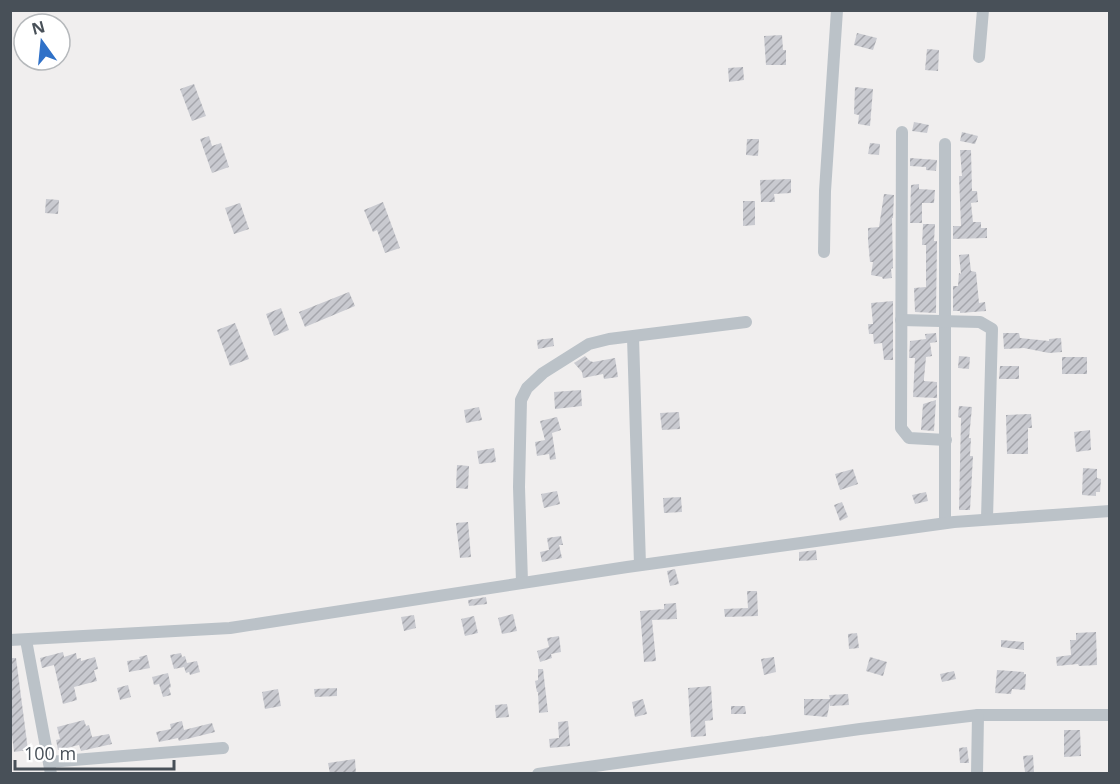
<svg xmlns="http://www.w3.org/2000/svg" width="1120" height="784" viewBox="0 0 1120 784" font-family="'Open Sans',sans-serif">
<defs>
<pattern id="building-hatch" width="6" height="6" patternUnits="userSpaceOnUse" patternTransform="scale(1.5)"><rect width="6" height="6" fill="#c9cad0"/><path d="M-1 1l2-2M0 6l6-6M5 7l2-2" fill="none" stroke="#a5a6ac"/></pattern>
</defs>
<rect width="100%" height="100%" fill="#f0eeee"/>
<g fill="url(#building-hatch)">
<path d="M857,33L877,38L873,50L854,45Z"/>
<path d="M782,35L783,50H786V65H766L764,36Z"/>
<path d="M927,49L939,50L938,71L925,70Z"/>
<path d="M743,67L744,80L729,82L728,68Z"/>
<path d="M194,84L206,116L192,121L180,89Z"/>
<path d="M855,87L873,89L870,126L858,124L859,115L854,114Z"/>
<path d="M914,122L929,125L927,133L912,131Z"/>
<path d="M962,132L978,136L975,144L960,141Z"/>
<path d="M209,136L212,146L221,143L229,167L212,173L200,139Z"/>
<path d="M747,139H759L758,156L746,155Z"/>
<path d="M870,143L880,144L879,155L868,154Z"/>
<path d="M960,150H971L972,191H977L978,202L971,203L973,222H981V228H987V238L953,239V226H961L959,176H962Z"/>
<path d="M910,158L937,160L936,171L926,170V167L910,166Z"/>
<path d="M791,179V193L774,194L775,202H761L760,180Z"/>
<path d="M919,184V189L935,190L934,203H922V223H910L911,185Z"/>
<path d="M884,194L894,195L893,218H892L893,268L891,269L892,278L883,279L882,277L871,275L873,262H870L868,240V228L879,227Z"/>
<path d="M46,199L59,200L58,214L45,213Z"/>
<path d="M743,201H755V225L743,226Z"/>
<path d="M383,202L400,248L385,253L377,230L373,232L364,210Z"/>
<path d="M240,203L249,229L234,234L225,208Z"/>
<path d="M923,224H935L934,241H937L936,313L915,312L914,288L926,287V245H922Z"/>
<path d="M969,254L971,271L976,272L979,303L985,302L986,311L960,313V311H953V286H958L959,273L961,274L959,255Z"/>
<path d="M349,292L355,306L305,327L299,312Z"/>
<path d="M893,301V360H884L882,343L874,344L873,334H869L868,324H873L871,303Z"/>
<path d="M281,308L289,330L274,336L266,314Z"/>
<path d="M235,323L249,359L230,366L217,330Z"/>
<path d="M936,333L937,342L930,343L932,356L926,357L924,378V381L937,382V398L913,397L915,358H909L910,341L926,339L925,334Z"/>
<path d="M1003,333H1019L1020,338L1049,341V339L1061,338L1062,352L1049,353L1024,348L1004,349Z"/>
<path d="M553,338L554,346L538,349L537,340Z"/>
<path d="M585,356L590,361L593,362L615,358L618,377L604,379L603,374L583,378L582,372L574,363Z"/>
<path d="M959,356L970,357L969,369L958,368Z"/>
<rect x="1062" y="357" width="25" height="17"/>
<path d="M1000,366H1019V379H999Z"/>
<path d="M581,390L582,406L555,409L554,392Z"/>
<path d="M936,400L934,431L921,430L923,404Z"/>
<path d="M959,406L972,407L969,438H971L970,456H973L970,510H959L961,418L958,417Z"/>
<path d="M479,407L482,420L466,423L464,410Z"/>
<path d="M679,412L680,429L662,430L660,413Z"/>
<path d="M1031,414L1032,428H1028V454H1007L1006,415Z"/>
<path d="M557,417L561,430L552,433L556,459L550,460L549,454L537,456L535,442L545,440L540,421Z"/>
<path d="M1090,430L1091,450L1076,452L1074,432Z"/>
<path d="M494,448L496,462L479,464L477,451Z"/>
<path d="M457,465L469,466L468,489L456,488Z"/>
<path d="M1083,468L1097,469V478L1101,479L1100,492H1096V496L1082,495Z"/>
<path d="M853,469L858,484L840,490L835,474Z"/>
<path d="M557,491L560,504L544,508L541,494Z"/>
<path d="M926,492L928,501L915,504L912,495Z"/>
<path d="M681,497L682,512L664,513L663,498Z"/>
<path d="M842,502L848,517L840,521L834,505Z"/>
<path d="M468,522L471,557L460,558L456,523Z"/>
<path d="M561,536L563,545H559L562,558L542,562L540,552L549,550L547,538Z"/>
<path d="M816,550L817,560L799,561V552Z"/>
<path d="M675,569L679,584L670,586L667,571Z"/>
<path d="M747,591H757L758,616L725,617L724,609L748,608Z"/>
<path d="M486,597L487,604L469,606L468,600Z"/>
<path d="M676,603L677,619L652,620L656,661L644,662L640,611L664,609V604Z"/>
<path d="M513,614L517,631L502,634L498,618Z"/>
<path d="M414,615L416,628L404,631L401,617Z"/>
<path d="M474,616L478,633L465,636L461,619Z"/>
<path d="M1096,632L1097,665L1079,666L1078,664L1057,666L1056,657L1071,655L1070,640H1076V633Z"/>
<path d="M857,633L859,648L849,649L848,634Z"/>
<path d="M559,636L561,652L551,654L552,658L540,662L537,651L549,647L547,638Z"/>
<path d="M1001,640L1024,642V650L1001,647Z"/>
<path d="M63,652L64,657L76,653L77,659L81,658V661L95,657L98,669L94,670L97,681L74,687L77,700L63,704L54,665L42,668L40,658Z"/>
<path d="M181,653L182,657L185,656L187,663L197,661L200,672L190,675L189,672L186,673L184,667L174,669L170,655Z"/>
<path d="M147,655L150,668L129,672L127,661L140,659L139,657Z"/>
<path d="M774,657L776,672L764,675L761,659Z"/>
<path d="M870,657L887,662L883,676L866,671Z"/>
<path d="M10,658H16L28,750L14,752L10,720Z"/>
<path d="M538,669H543L548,712L539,713L538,692H537L535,681L538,680Z"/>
<path d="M997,670L1024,672V674H1026L1025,690L1012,689L1011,694L995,693Z"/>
<path d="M954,671L956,679L942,682L940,674Z"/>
<path d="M168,673L171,687L169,688L171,695L163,697L159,684L154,685L152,677Z"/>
<path d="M128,685L131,697L120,700L117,688Z"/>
<path d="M711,686L713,720L705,721L706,736L691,737L688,688Z"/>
<path d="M337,688V696L315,697L314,689Z"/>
<path d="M278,689L281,706L265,709L262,692Z"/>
<path d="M848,694L849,705L830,706V702L827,717L804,715V699H830L829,695Z"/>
<path d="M643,699L647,714L635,717L632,702Z"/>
<path d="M507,704L509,717L496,718L495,705Z"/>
<path d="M731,706H745L746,714H731Z"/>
<path d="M84,720L86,726L89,725L92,737L109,734L112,744L81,751L79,745L58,750L56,740L60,739L57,727Z"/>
<path d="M182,721L184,730L212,723L215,732L179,741L178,738L159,742L156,732L171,729L170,724Z"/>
<path d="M568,721L570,746L550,748L549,739L559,738L558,722Z"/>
<path d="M1064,730H1080L1081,756L1064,757Z"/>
<path d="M967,747L969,763H960L959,748Z"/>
<path d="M1033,755L1034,772H1025L1023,756Z"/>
<path d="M355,759L356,774H330L328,763Z"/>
</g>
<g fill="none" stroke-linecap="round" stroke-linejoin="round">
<g stroke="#bbc2c8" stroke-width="12">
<path d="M979,57L983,10"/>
<path d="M902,132L901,428L909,438L946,440"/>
<path d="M945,144V523"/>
<path d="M824,252L825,191L837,10"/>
<path d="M901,320L980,322L992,329L987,519"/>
<path d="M633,337L640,565"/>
<path d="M522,582L519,487L521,400L527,388L543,373L589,344L609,339L746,322"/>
<path d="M10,640L230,628L627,567L954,522L1110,511"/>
<path d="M26,640L51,774"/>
<path d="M49,762L223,748"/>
<path d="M538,774L860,729L978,715H1110"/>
<path d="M977,774L978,715"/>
</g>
</g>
<rect width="1120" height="784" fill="none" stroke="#485058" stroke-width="24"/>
<g transform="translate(42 42) rotate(345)"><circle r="28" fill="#ffffff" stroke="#b6b9bc" stroke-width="1.5"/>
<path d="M0-4.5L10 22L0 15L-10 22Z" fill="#2f71c8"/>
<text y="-9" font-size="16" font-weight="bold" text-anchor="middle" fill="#485058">N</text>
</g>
<path d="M15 760v9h159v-9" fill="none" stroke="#485058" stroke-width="3"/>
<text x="24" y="760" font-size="18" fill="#485058" stroke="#ffffff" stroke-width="4.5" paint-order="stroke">100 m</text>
</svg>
